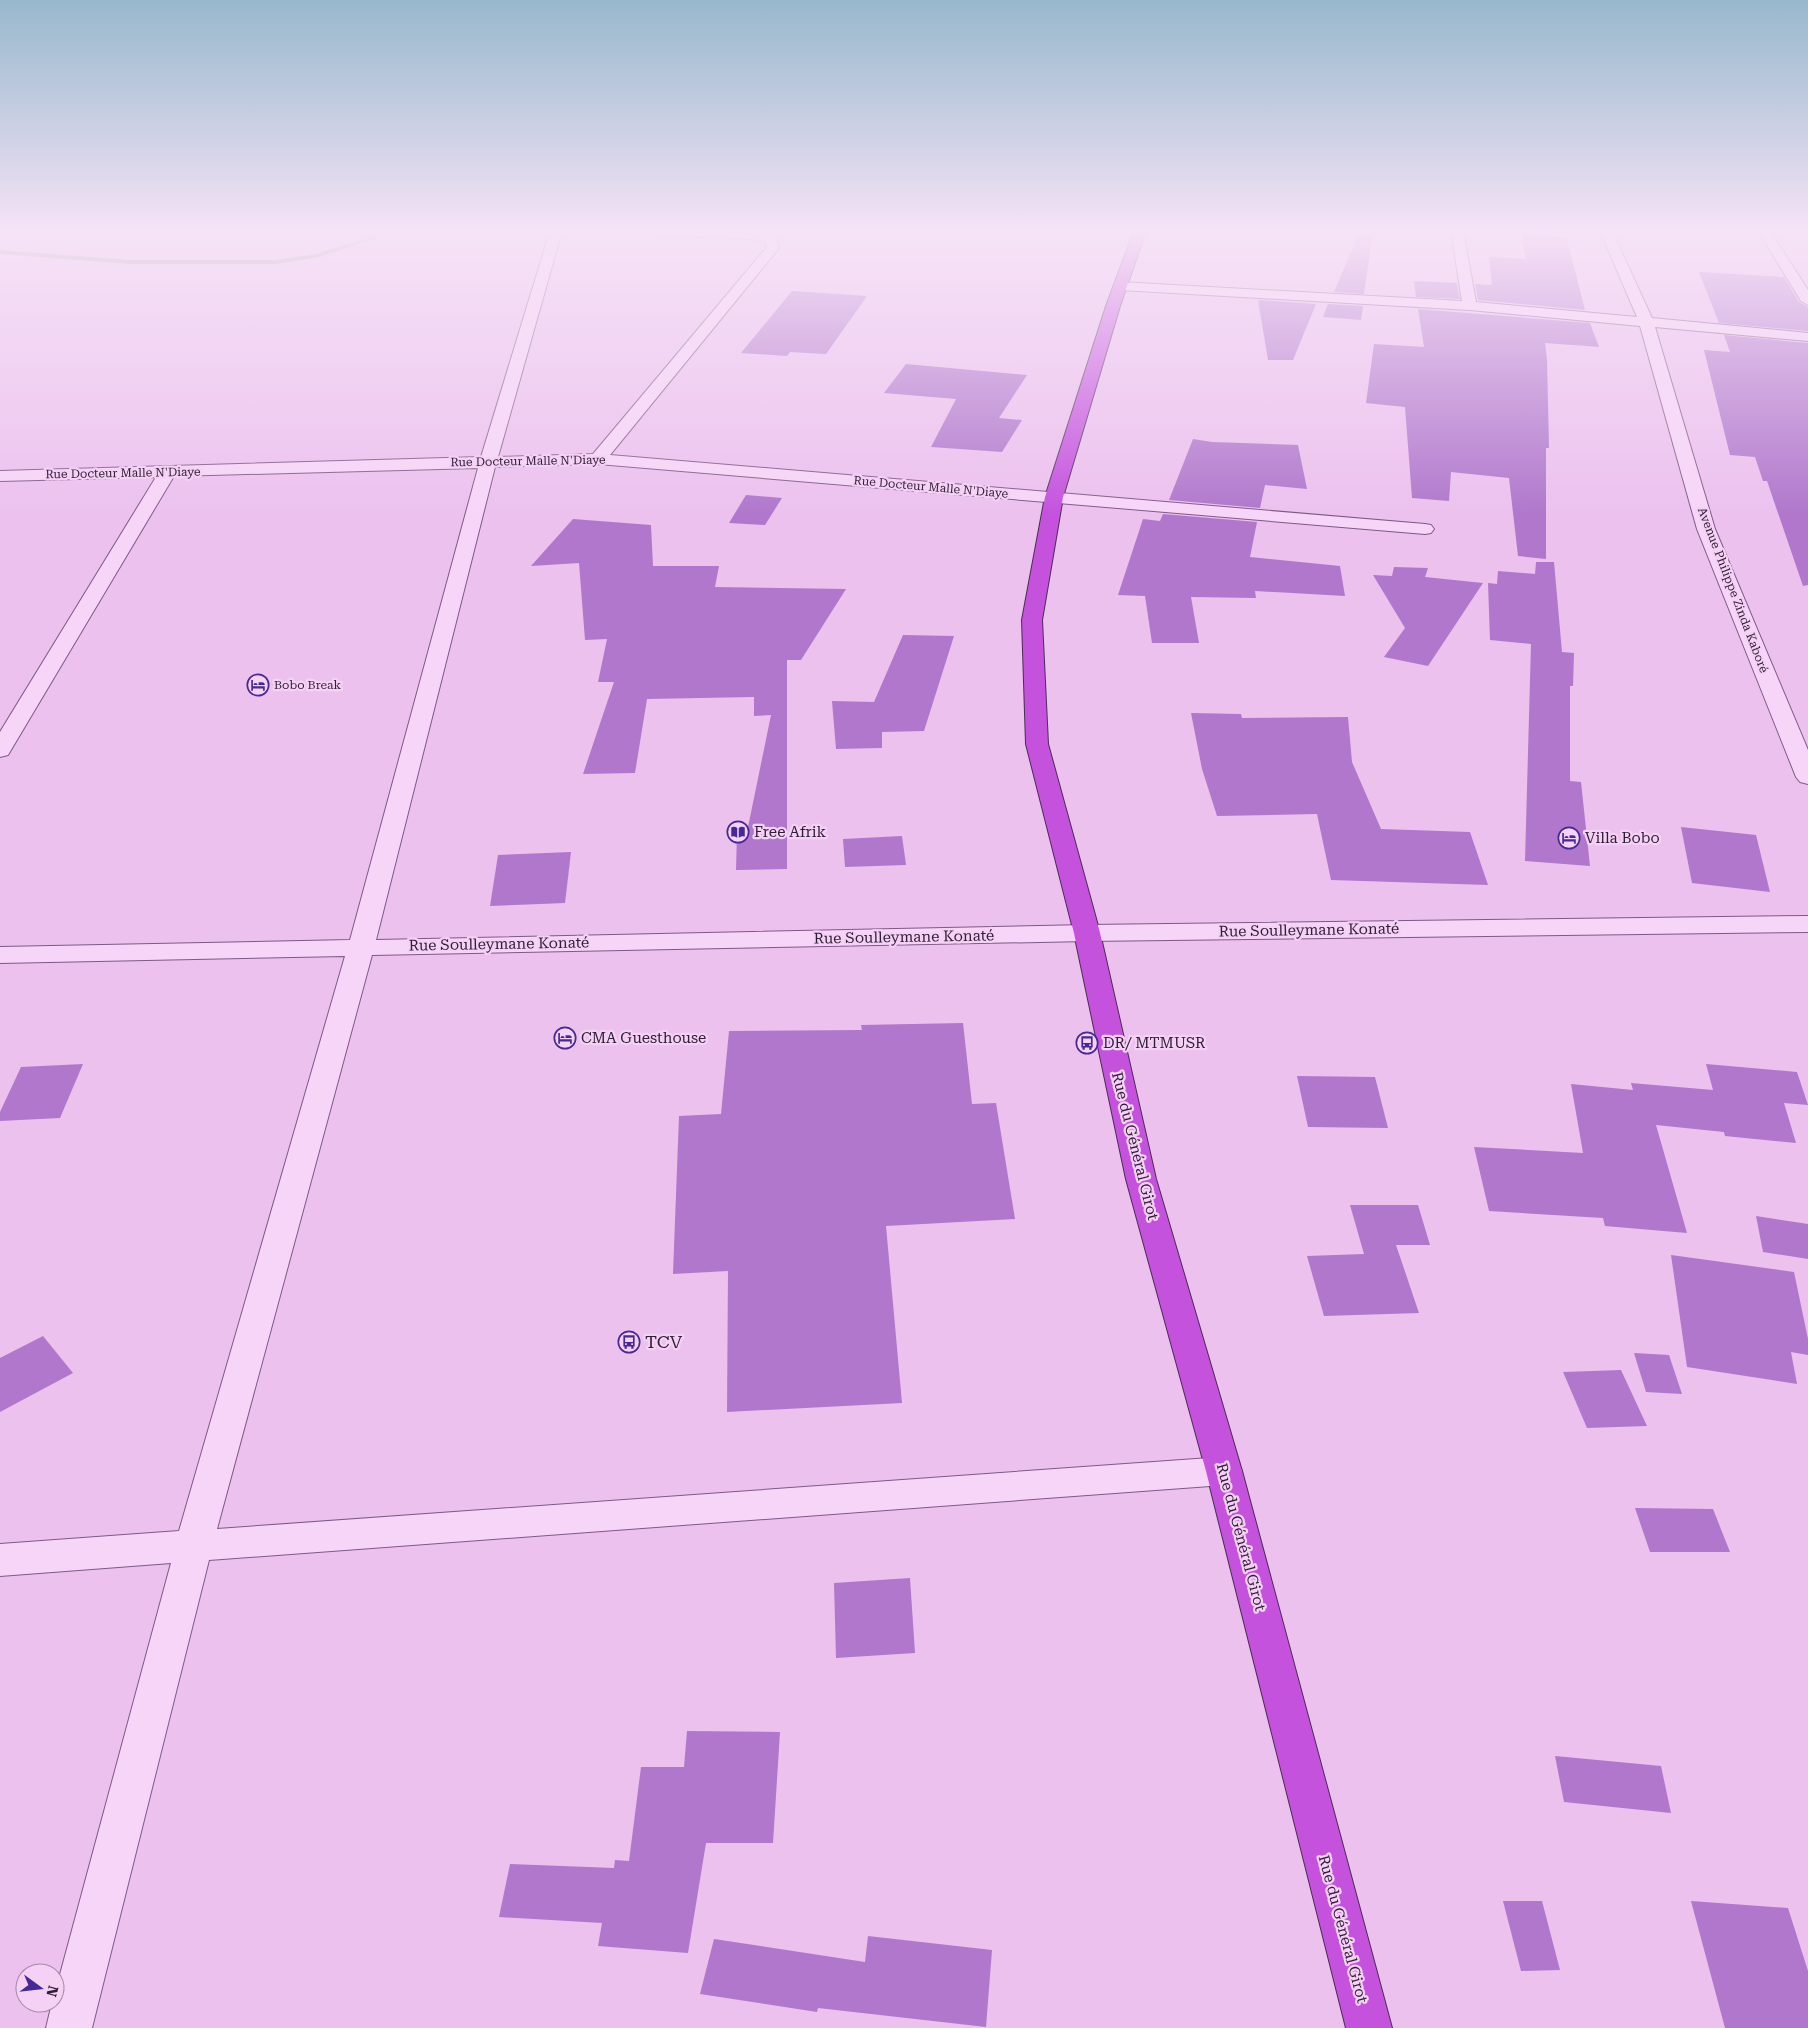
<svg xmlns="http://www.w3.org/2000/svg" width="1808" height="2028" viewBox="0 0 1808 2028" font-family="'Roboto Serif',serif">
<rect width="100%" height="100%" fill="#ecc1ee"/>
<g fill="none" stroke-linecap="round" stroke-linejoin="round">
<path fill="#8d8e6b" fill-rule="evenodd" d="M390,231H398L319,257L276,264H130L0,254V250L130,260H276L316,254Z"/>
</g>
<g fill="#b077cc">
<path d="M1360,231H1373L1364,294L1334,292Z"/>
<path d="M1521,233L1550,235L1551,237L1567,239L1585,310L1478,300L1475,284L1492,285L1489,257L1526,259Z"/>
<path d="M1699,272L1784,277L1799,302L1808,307V331L1719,323Z"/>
<path d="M1414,281L1457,283L1460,299L1416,297Z"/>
<path d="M792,291L867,296L826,354L790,352L787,356L741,353Z"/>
<path d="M1258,300L1316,304L1293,360H1268Z"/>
<path d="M1328,304L1363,306L1361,320L1323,317Z"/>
<path d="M1418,309L1590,323L1599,347L1545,343L1547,360L1549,448H1546V559L1518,556L1509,478L1451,472L1449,501L1412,498L1405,407L1366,403L1374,344L1424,347Z"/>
<path d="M1724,335L1808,343V585L1803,586L1767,481H1763L1755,457L1730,455L1704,350L1730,352Z"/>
<path d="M906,364L1027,375L999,418L1022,420L1002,452L931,447L956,399L884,393Z"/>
<path d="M1193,439L1212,442L1298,445L1307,489L1265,485L1260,508L1169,500Z"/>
<path d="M746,495L782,498L765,525L729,523Z"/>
<path d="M1163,514L1257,522L1250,557L1340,566L1345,596L1255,591L1256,598L1191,597L1199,643H1152L1145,596L1118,595L1143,519L1160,521Z"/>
<path d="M573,519L651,525L653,566H719L715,587L846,589L801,660H787V869L736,870L737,832H747L771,715L754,716V697L647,699L635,773L583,774L614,682H598L607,639L585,640L579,563L531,566Z"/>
<path d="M1536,562H1554L1562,652L1574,653L1573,686H1570V781L1581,782L1590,866L1525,861L1531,644L1490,640L1488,583L1497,584L1498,571L1535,574Z"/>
<path d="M1394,567L1428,568L1425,577L1483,583L1428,666L1384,657L1405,628L1373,575L1392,576Z"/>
<path d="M903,635L954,636L924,731L882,732V748L836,749L832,701L874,702Z"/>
<path d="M1191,713L1241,714L1242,718L1348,717L1352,762L1381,829L1470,832L1488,885L1331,880L1317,814L1217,816L1202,769Z"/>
<path d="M1681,827L1756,835L1770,892L1692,883Z"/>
<path d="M902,836L906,865L845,867L843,839Z"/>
<path d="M571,852L565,903L490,906L498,855Z"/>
<path d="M963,1023L972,1104L996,1103L1015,1219L886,1226L902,1403L727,1412L728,1271L673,1274L679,1116L721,1114L729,1031L862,1030L861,1025Z"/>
<path d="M83,1064L60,1118L0,1121V1112L21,1067Z"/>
<path d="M1706,1064L1797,1072L1808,1105L1784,1103L1796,1143L1725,1136L1724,1132L1656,1125L1687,1233L1605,1226L1603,1218L1489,1211L1474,1147L1583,1153L1571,1084L1633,1090L1631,1083L1713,1090Z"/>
<path d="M1297,1076L1375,1077L1388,1128L1308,1127Z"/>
<path d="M1350,1205H1418L1430,1245H1396L1419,1313L1324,1316L1307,1256L1364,1254Z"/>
<path d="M1756,1216L1808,1224V1259L1763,1252Z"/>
<path d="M1671,1255L1794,1272L1808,1339V1355L1791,1352L1797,1384L1687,1367Z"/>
<path d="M43,1336L73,1373L0,1412V1358Z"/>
<path d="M1634,1353L1669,1355L1682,1394L1646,1392Z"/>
<path d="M1621,1370L1647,1426L1587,1428L1563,1372Z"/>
<path d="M1635,1508L1713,1509L1730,1552H1650Z"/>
<path d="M910,1578L915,1653L836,1658L834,1583Z"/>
<path d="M687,1731L780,1732L773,1843H706L688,1953L598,1946L602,1923L499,1917L510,1864L614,1868L615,1860L629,1861L641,1767H684Z"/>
<path d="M1555,1756L1661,1766L1671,1813L1564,1802Z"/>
<path d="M1503,1901H1542L1560,1970L1521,1971Z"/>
<path d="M1691,1901L1788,1908L1808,1971V2028H1725Z"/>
<path d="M868,1936L992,1950L986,2027L818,2008L817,2012L700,1994L714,1939L865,1962Z"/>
</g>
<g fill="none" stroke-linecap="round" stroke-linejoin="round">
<g stroke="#7e5987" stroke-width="2">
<g id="minor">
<path d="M550,231H562L498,457L593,454L766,248L765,242L752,239L648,235L642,231H753L776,237L779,248L610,455L1425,524L1431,525L1434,529L1431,533L1425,534L598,464L495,467L376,940L1087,925L1808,916V932L1087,941L372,955L217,1529L1224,1457L1237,1461L1242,1471L1237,1481L1224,1485L209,1560L92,2028H46L52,2003H55V1993L171,1563L0,1576V1544L179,1531L345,956L0,963V947L350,940L478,468L174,476L11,750L8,755L0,757V732L156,477L0,481V471L481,457Z"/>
<path d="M1451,231H1463L1476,302L1637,317L1600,231H1612L1652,318L1808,333V341L1655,327L1715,529L1808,750V784L1800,782L1796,777L1697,529L1640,326L1470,310L1120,290L1113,286L1120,282L1462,301Z"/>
<path d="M1758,231H1770L1808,290V305L1801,301Z"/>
</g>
</g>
<g stroke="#4a2d55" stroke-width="2">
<path id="highway" d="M1134,231H1146L1120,306L1063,497L1042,620L1048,744L1100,933L1156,1179L1242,1471L1392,2028H1346L1206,1471L1126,1179L1074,933L1026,744L1022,620L1045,497L1106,306Z"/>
</g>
<use href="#minor" fill="#f7d5f8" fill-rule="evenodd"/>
<use href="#highway" fill="#c452dd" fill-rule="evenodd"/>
</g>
<linearGradient id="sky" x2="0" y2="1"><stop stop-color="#98b8cd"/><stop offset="0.45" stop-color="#f6e3f7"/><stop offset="1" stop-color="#f6e3f7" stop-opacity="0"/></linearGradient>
<rect width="1808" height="515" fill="url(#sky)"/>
<defs>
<g id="hotel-ring" transform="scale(1.125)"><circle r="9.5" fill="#f4d1f5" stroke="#452996" stroke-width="1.5"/><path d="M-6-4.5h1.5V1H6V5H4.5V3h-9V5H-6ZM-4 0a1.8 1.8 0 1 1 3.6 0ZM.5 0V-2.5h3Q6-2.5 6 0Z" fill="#452996"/></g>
<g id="library-ring" transform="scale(1.125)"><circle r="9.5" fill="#f4d1f5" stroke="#452996" stroke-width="1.5"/><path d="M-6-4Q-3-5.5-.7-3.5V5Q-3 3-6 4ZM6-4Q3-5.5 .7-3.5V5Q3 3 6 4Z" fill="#452996"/></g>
<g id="bus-ring" transform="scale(1.125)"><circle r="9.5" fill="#f4d1f5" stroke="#452996" stroke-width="1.5"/><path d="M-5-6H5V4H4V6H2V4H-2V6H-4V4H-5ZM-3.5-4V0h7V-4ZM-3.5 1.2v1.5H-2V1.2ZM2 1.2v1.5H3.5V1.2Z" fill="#452996"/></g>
</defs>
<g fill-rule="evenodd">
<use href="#hotel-ring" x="258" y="685"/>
<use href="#library-ring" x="738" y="832"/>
<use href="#hotel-ring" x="1569" y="838"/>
<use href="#hotel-ring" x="565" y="1038"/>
<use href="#bus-ring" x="1087" y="1043"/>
<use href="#bus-ring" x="629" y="1342"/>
</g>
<g text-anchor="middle" stroke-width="4.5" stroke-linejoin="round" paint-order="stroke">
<g font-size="12" fill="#301d37" stroke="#f4d1f5">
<text transform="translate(528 461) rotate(-1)" y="4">Rue Docteur Malle N'Diaye</text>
<text transform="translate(123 473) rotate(-1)" y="4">Rue Docteur Malle N'Diaye</text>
<text transform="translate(931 487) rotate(5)" y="4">Rue Docteur Malle N'Diaye</text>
<text transform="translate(1733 590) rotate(69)" y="4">Avenue Philippe Zinda Kaboré</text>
</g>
<g font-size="12" fill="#301d37" stroke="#f4d1f5" text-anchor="start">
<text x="274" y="689">Bobo Break</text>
</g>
<g font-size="15" fill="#301d37" stroke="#f4d1f5" text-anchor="start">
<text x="754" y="837">Free Afrik</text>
<text x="1585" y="843">Villa Bobo</text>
<text x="581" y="1043">CMA Guesthouse</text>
<text x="1103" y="1048">DR/ MTMUSR</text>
</g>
<g font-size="15" fill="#301d37" stroke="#f4d1f5">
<text transform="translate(1309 930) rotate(-1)" y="5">Rue Soulleymane Konaté</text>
<text transform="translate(904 937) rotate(-1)" y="5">Rue Soulleymane Konaté</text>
<text transform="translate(499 944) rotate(-1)" y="5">Rue Soulleymane Konaté</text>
<text transform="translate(1135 1146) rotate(76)" y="5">Rue du Général Girot</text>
<text transform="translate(1241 1537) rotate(75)" y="5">Rue du Général Girot</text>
<text transform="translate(1343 1929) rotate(75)" y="5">Rue du Général Girot</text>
</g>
<g font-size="18" fill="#301d37" stroke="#f4d1f5" text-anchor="start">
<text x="645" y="1348">TCV</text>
</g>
</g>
<g transform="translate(40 1988) rotate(105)"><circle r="24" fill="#f4d1f5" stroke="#a689a9"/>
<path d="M0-4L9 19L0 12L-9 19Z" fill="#452996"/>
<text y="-8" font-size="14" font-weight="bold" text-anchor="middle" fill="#301d37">N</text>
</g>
</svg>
